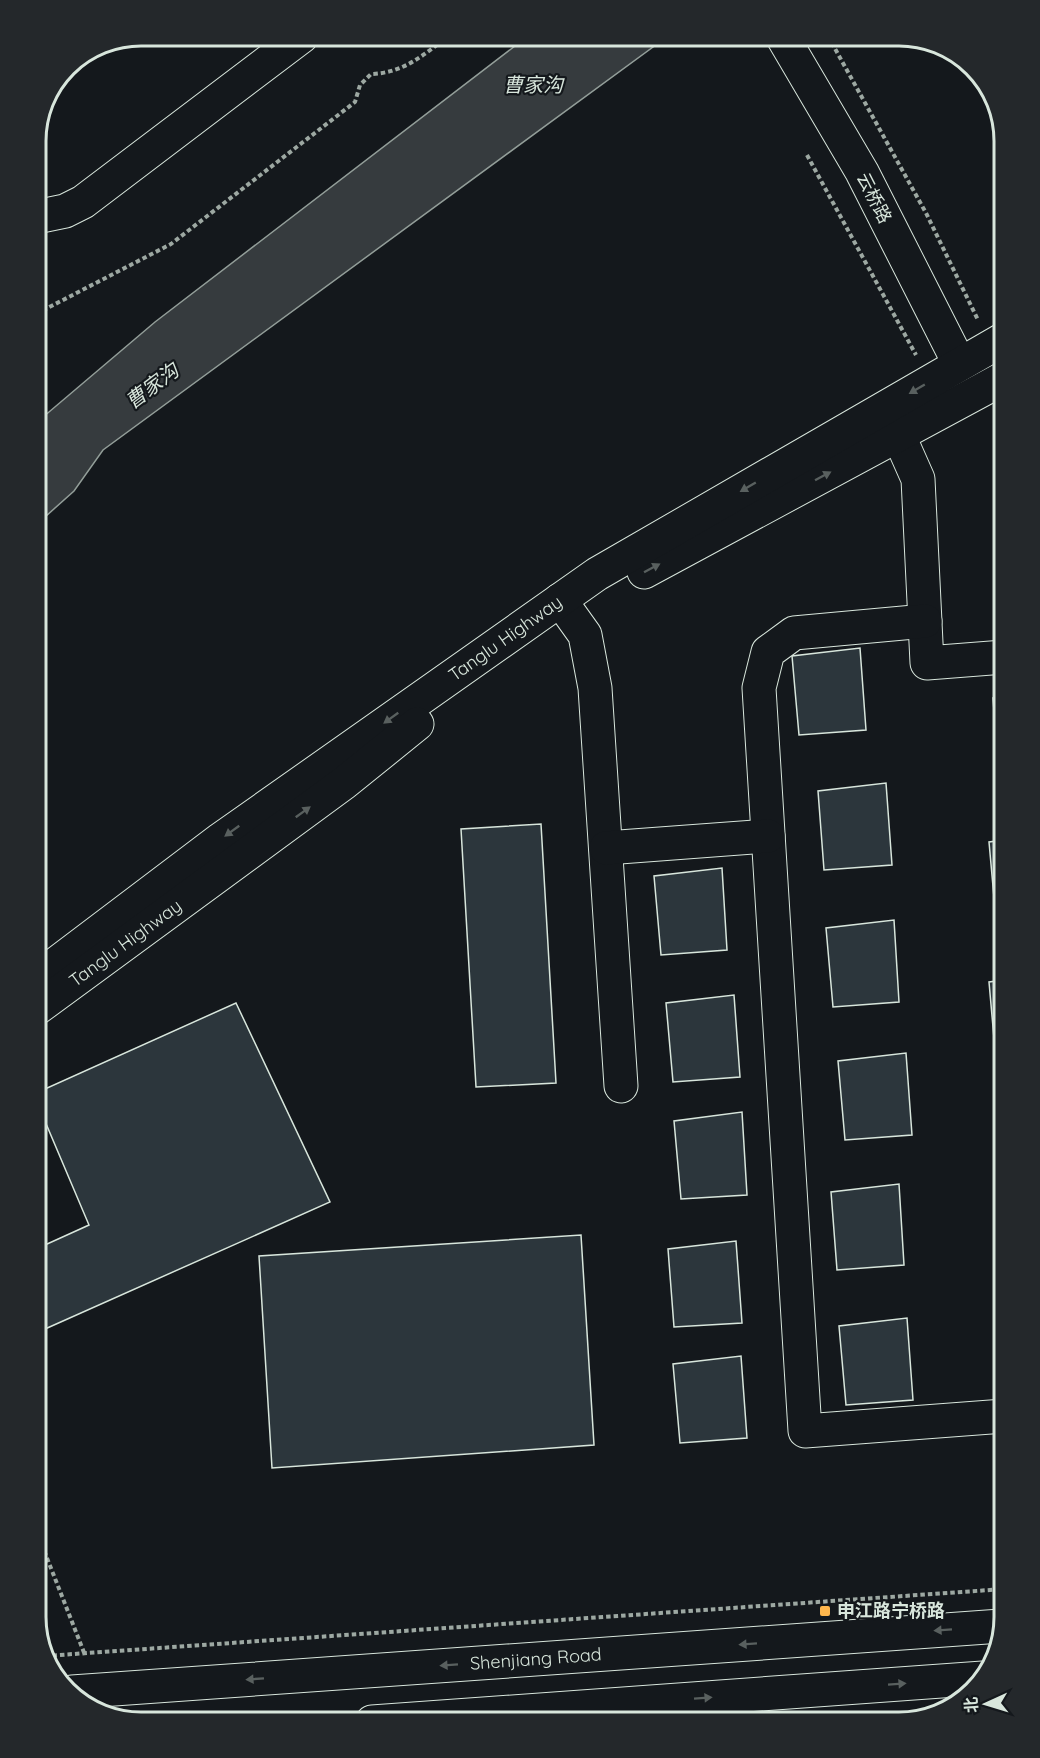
<svg xmlns="http://www.w3.org/2000/svg" width="1040" height="1758" viewBox="0 0 1040 1758" font-family="Quicksand,'Noto Sans SC',sans-serif">
<rect width="100%" height="100%" fill="#14181c"/>
<path fill="#363b3e" stroke="#939e99" stroke-width="1.5" d="M528,36H668L103,450L74,491L36,525V423L155,322Z"/>
<g fill="#2c363c" stroke="#d8e6dc" stroke-width="1.5">
<path d="M860,648L866,730L799,735L792,656Z"/>
<path d="M1004,697V777H999L993,698Z"/>
<path d="M886,783L892,865L824,870L818,791Z"/>
<path d="M541,824L556,1083L476,1087L461,829Z"/>
<path d="M1004,840V920H996L989,842Z"/>
<path d="M722,868L727,950L661,955L654,876Z"/>
<path d="M894,920L899,1002L833,1007L826,928Z"/>
<path d="M1004,980V1060L996,1061L989,982Z"/>
<path d="M734,995L740,1077L673,1082L666,1003Z"/>
<path d="M236,1003L330,1202L36,1333V1249L89,1225L36,1100V1093Z"/>
<path d="M906,1053L912,1135L845,1140L838,1061Z"/>
<path d="M742,1112L747,1195L681,1199L674,1121Z"/>
<path d="M1001,1118H1004V1149Z"/>
<path d="M899,1184L904,1265L837,1270L831,1192Z"/>
<path d="M581,1235L594,1445L272,1468L259,1256Z"/>
<path d="M736,1241L742,1323L674,1327L668,1249Z"/>
<path d="M1004,1255V1334L997,1256Z"/>
<path d="M907,1318L913,1400L846,1405L839,1326Z"/>
<path d="M741,1356L747,1438L680,1443L673,1364Z"/>
</g>
<g fill="none" stroke-linecap="round" stroke-linejoin="round">
<g stroke="#d8e6dc" stroke-width="35">
<g id="minor">
<path d="M782,36L862,172L959,363"/>
<path d="M36,217L65,211L83,202L302,36"/>
<path d="M887,409L918,479L927,663L1004,657"/>
<path d="M560,600L585,635L595,688L621,1086"/>
<path d="M925,621L794,633L768,652L759,688L805,1431L1004,1416"/>
<path d="M606,848L768,836"/>
</g>
</g>
<g stroke="#d8e6dc" stroke-width="35">
<g id="major">
<path d="M644,572L1004,378"/>
<path id="s1" d="M36,979L221,839L597,574L1004,339"/>
<path id="s2" d="M36,1009L344,783L417,724"/>
<path id="s3" d="M72,1692L1001,1626"/>
<path d="M372,1722L983,1678"/>
</g>
</g>
<g stroke="#9da8a2" stroke-width="4" stroke-dasharray="4.5 3" stroke-linecap="butt">
<path d="M828,36L926,213L978,320"/>
<path d="M807,155L916,355"/>
<path d="M36,314L171,244L355,102L360,85L371,74C404,73 423,55 449,36"/>
<path d="M36,1530L85,1655"/>
<path d="M45,1656L1004,1589"/>
</g>
<use href="#minor" stroke="#14181c" stroke-width="33"/>
<use href="#major" stroke="#14181c" stroke-width="33"/>
</g>
<defs><path id="oneway-solid" d="M-6-.8H1V-3.2L6.5 0L1 3.2V.8H-6Z" transform="scale(1.5)"/></defs>
<g fill="#59605f">
<use href="#oneway-solid" transform="translate(917 389) rotate(150)"/>
<use href="#oneway-solid" transform="translate(823 476) rotate(-28)"/>
<use href="#oneway-solid" transform="translate(748 487) rotate(150)"/>
<use href="#oneway-solid" transform="translate(652 568) rotate(-28)"/>
<use href="#oneway-solid" transform="translate(391 718) rotate(144)"/>
<use href="#oneway-solid" transform="translate(303 812) rotate(-36)"/>
<use href="#oneway-solid" transform="translate(232 831) rotate(144)"/>
<use href="#oneway-solid" transform="translate(943 1630) rotate(176)"/>
<use href="#oneway-solid" transform="translate(748 1644) rotate(176)"/>
<use href="#oneway-solid" transform="translate(449 1665) rotate(176)"/>
<use href="#oneway-solid" transform="translate(255 1679) rotate(176)"/>
<use href="#oneway-solid" transform="translate(897 1684) rotate(-4)"/>
<use href="#oneway-solid" transform="translate(703 1698) rotate(-4)"/>
</g>
<rect fill="#ffb74d" stroke="#14181c" stroke-width="2" x="819" y="1605" width="12" height="12" rx="3"/>
<g text-anchor="middle" stroke-width="4.5" stroke-linejoin="round" paint-order="stroke">
<g font-size="18" fill="#d8e6dc" stroke="#14181c">
<text transform="translate(874 198) rotate(63)" y="6">云桥路</text>
<text dy="6" stroke="none"><textPath href="#s1" startOffset="580">Tanglu Highway</textPath></text>
<text dy="6" stroke="none"><textPath href="#s2" startOffset="111">Tanglu Highway</textPath></text>
<text dy="6" stroke="none"><textPath href="#s3" startOffset="465">Shenjiang Road</textPath></text>
</g>
<g font-size="18" font-weight="bold" fill="#d8e6dc" stroke="#14181c" text-anchor="start">
<text x="837" y="1617">申江路宁桥路</text>
</g>
<g font-size="20" font-style="italic" fill="#d8e6dc" stroke="#14181c">
<text x="533" y="92">曹家沟</text>
<text transform="translate(152 386) rotate(-37)" y="7">曹家沟</text>
</g>
</g>
<path d="M0 0H1040V1758H0ZM141 46H899A95 95 0 0 1 994 141V1617A95 95 0 0 1 899 1712H141A95 95 0 0 1 46 1617V141A95 95 0 0 1 141 46Z" fill="#24282b" fill-rule="evenodd"/>
<path fill="none" stroke="#d8e6dc" stroke-width="3" d="M141 46H899A95 95 0 0 1 994 141V1617A95 95 0 0 1 899 1712H141A95 95 0 0 1 46 1617V141A95 95 0 0 1 141 46Z"/>
<g transform="translate(986 1704) rotate(266)" stroke="#14181c" stroke-width="4.5" paint-order="stroke">
<path d="M0-4.5L10 22L0 15L-10 22Z" fill="#d8e6dc"/>
<text y="-9" font-size="16" font-weight="bold" text-anchor="middle" fill="#d8e6dc">北</text>
</g>
</svg>
